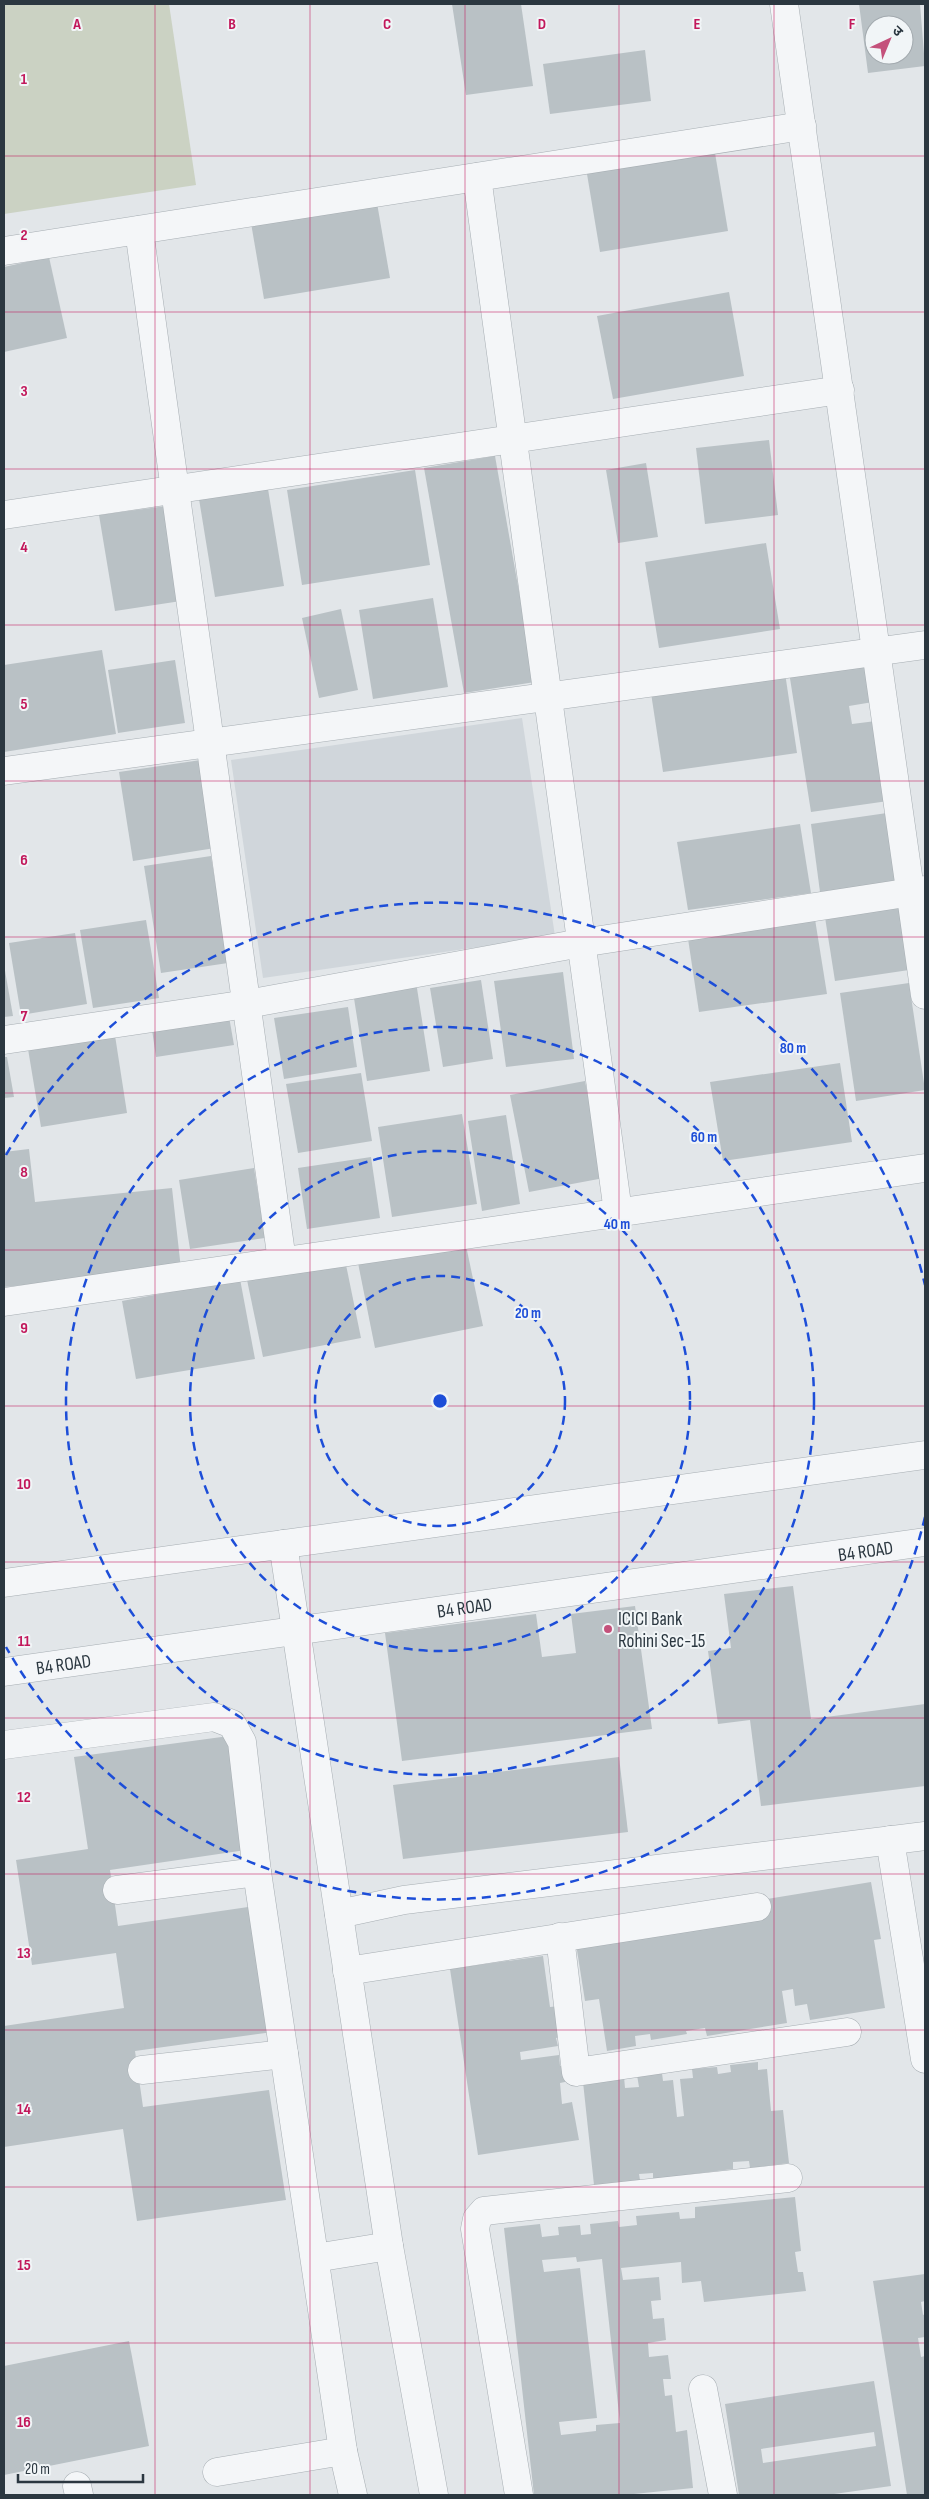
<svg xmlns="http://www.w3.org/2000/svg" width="929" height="2499" viewBox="0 0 929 2499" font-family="'Sofia Sans Condensed','Noto Sans Devanagari',sans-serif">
<rect width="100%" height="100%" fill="#e2e6e9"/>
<path fill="#d0d6db" d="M522,718L555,936L263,978L231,760Z"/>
<path fill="#cbd2c3" d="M4,4H169L196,185L4,214Z"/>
<g fill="#b9c1c5" fill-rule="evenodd">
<path d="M452,4H521L533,86L466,95Z"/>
<path d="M859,4H920L925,66L868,73ZM874,25H904V55H874Z"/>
<path d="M645,50L651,101L550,114L543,64Z"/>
<path d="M714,147L728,231L600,252L586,168Z"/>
<path d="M377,203L390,278L264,299L251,223Z"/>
<path d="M49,257L67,338L4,352V267Z"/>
<path d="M729,292L744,376L613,399L597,316Z"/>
<path d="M769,440L778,515L705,524L696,448Z"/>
<path d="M495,456L535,682L464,693L424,468Z"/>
<path d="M646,463L658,537L618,543L606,470Z"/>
<path d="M415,470L430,565L302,585L287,490Z"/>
<path d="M268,489L284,586L215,597L199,499Z"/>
<path d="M166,506L181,601L115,611L99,515Z"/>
<path d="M766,543L780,629L659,648L645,562Z"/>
<path d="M433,598L448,687L373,699L359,610Z"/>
<path d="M341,609L358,690L319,698L302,618Z"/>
<path d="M102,650L116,734L4,752V665Z"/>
<path d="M175,660L185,723L118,733L108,670Z"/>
<path d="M867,660L873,702L849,706L852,724L876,721L888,801L811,812L789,672Z"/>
<path d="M785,673L797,753L663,772L651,693Z"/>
<path d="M201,760L215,848L133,861L119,772Z"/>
<path d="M887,813L897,881L820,892L811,824Z"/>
<path d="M800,824L811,893L688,910L677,842Z"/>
<path d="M211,856L228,963L161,973L144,866Z"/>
<path d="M898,900L909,970L835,981L824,911Z"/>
<path d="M814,913L827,994L699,1012L687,932Z"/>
<path d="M146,920L159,998L93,1008L80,930Z"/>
<path d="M75,933L87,1004L21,1015L9,943Z"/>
<path d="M4,965L13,1016L4,1017Z"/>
<path d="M563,972L574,1059L506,1067L494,981Z"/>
<path d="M481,980L493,1059L443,1067L430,988Z"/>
<path d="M416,982L430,1071L367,1081L353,992Z"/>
<path d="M909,983L925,1090L856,1101L840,993Z"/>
<path d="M348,1007L357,1067L284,1079L274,1018Z"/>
<path d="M228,1011L234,1045L156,1057L151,1023Z"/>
<path d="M114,1029L127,1113L41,1127L27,1043Z"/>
<path d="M4,1057H7L14,1097L4,1098Z"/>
<path d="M840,1063L852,1142L723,1161L710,1082Z"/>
<path d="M361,1073L372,1141L298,1153L286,1084Z"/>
<path d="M585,1081L604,1178L529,1192L510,1095Z"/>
<path d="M462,1114L477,1204L392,1217L378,1127Z"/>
<path d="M506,1115L520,1204L482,1211L468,1121Z"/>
<path d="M29,1149L35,1202L172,1188L181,1269L4,1287V1152Z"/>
<path d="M371,1157L380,1218L307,1229L298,1168Z"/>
<path d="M254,1168L265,1238L190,1249L179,1180Z"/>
<path d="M465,1241L483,1326L375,1348L358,1263Z"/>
<path d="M344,1255L361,1338L263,1357L246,1275Z"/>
<path d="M240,1279L255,1359L136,1379L122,1301Z"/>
<path d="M793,1586L811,1719L925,1704V1786L761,1806L750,1720L718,1724L708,1651L731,1648L724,1594Z"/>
<path d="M635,1606L652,1729L402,1761L385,1633L536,1614L542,1657L576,1653L571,1614Z"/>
<path d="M229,1736L246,1850L110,1870L118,1926L255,1906L273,2032L135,2051L143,2107L269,2090L286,2200L137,2221L123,2129L4,2147V2026L124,2008L116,1953L32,1965L16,1860L88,1849L74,1757Z"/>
<path d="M619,1757L628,1832L403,1859L393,1785Z"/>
<path d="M871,1882L881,1939L874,1940L885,2008L810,2020L807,2004L795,2006L793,1989L782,1991L787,2023L707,2036L705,2028L686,2031L687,2034L651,2040L650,2034L635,2036L636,2046L607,2051L599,1999L585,2001L576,1944L770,1914L767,1899Z"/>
<path d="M543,1956L550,2007L559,2006L563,2036L556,2038L558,2046L520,2052L521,2060L559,2055L560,2066L567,2065L570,2081L560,2083L562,2104L572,2102L579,2140L478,2155L450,1969Z"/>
<path d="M758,2062V2070L767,2069L771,2111L783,2110L789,2163L750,2168L749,2161L733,2162V2169L653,2179V2173L639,2174L640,2180L594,2185L583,2082L624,2077L625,2088L639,2087L637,2075L662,2073L663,2081L673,2080L677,2117L684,2116L680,2079L693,2078L692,2069L717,2067L718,2074L731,2072L730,2065Z"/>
<path d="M795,2197L801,2251L795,2252L798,2272H803L806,2291L704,2302L701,2281L682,2283L681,2262L621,2268L623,2280L659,2277L661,2300L651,2301L653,2319L664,2318L666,2340L648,2343L649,2357L668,2355L671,2379H663L665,2396L672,2395L676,2432L687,2430L693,2488L624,2495H534L504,2228L540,2224L542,2237L559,2235L558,2227L580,2225L581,2235L591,2234L590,2224L618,2221L619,2227L637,2225L636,2216L679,2212L680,2219L695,2218V2207ZM576,2257L577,2262L602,2259L620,2423L596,2425V2431L561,2435L559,2422L597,2418L580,2268L544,2272L542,2260Z"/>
<path d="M925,2274V2301L921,2302L923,2315L925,2314V2337L918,2338L921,2357L925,2356V2495H907L873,2281Z"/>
<path d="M129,2341L149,2446L4,2475V2366Z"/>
<path d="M874,2381L891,2486L827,2495H739L725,2404ZM874,2432L876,2446L763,2463L761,2449Z"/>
</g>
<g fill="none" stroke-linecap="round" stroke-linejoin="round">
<g stroke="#a7aeb3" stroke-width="29">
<g id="minor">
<path d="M784,4L925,995"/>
<path d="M477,177L618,1212"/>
<path d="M139,230L282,1261"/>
<path d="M4,251L802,126"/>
<path d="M4,515L840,390"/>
<path d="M4,771L925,645"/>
<path d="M4,1040L247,1004L581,943L925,890"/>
<path d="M4,1302L925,1168"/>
<path d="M283,1544L389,2246L434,2495"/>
<path d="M4,1745L214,1717L232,1724L242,1742L257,1872L343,2451L353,2495"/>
<path d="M890,1840L925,2059"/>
<path d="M117,1890L257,1872"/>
<path d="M339,1914L404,1900L925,1836"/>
<path d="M560,1937L576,2072L847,2032"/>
<path d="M347,1971L757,1907"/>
<path d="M142,2070L284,2054"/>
<path d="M315,2258L389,2246"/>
<path d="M703,2389L723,2495"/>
<path d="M217,2472L343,2451"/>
<path d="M77,2486L79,2495"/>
<path d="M519,2495L475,2229L477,2219L484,2211L788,2178"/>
</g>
</g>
<g stroke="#a7aeb3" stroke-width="29">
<g id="tertiary">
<path d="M4,1583L925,1455"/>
<path id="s1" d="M4,1672L925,1542"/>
</g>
</g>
<use href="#minor" stroke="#f4f6f8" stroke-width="28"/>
<use href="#tertiary" stroke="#f4f6f8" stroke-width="28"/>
</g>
<path fill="none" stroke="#c2185b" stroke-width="1" stroke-opacity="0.55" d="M155,4V2495M310,4V2495M465,4V2495M619,4V2495M774,4V2495M4,156H925M4,312H925M4,469H925M4,625H925M4,781H925M4,937H925M4,1093H925M4,1250H925M4,1406H925M4,1562H925M4,1718H925M4,1874H925M4,2030H925M4,2187H925M4,2343H925"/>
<g fill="none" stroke="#1d4ed8" stroke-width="2.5" stroke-dasharray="9 6">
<circle cx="440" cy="1401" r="125"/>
<circle cx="440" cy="1401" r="250"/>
<circle cx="440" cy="1401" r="374"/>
<path d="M925 1517A499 499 0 0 1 6 1647M6 1155A499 499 0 0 1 925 1285"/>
</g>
<circle fill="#c4517b" stroke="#f1f5f7" stroke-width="2" cx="608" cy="1629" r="5"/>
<g text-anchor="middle" stroke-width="4" stroke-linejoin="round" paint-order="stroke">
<g font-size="19" fill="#2b3740" stroke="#f1f5f7">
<text dy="7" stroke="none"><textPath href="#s1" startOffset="870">B4 ROAD</textPath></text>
<text dy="7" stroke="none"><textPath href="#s1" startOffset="465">B4 ROAD</textPath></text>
<text dy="7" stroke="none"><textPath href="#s1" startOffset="60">B4 ROAD</textPath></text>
</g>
<g font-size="19" fill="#2b3740" stroke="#f1f5f7" text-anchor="start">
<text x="618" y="1625">ICICI Bank<tspan x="618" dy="22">Rohini Sec-15</tspan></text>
</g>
</g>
<g font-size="16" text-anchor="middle" font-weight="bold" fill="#c2185b" stroke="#f1f5f7" stroke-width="4" stroke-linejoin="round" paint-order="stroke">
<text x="77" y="29">A</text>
<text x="232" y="29">B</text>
<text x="387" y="29">C</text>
<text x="542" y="29">D</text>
<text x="697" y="29">E</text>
<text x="852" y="29">F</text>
<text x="24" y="84">1</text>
<text x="24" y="240">2</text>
<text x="24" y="396">3</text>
<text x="24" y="552">4</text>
<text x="24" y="709">5</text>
<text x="24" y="865">6</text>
<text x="24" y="1021">7</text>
<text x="24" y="1177">8</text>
<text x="24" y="1333">9</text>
<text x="24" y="1489">10</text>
<text x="24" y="1646">11</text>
<text x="24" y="1802">12</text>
<text x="24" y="1958">13</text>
<text x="24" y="2114">14</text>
<text x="24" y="2270">15</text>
<text x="24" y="2427">16</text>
</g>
<circle cx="440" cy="1401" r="8" fill="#1d4ed8" stroke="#f1f5f7" stroke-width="2.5"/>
<g font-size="15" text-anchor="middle" font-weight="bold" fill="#1d4ed8" stroke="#f1f5f7" stroke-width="4" stroke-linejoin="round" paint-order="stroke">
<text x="793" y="1053">80 m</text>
<text x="704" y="1142">60 m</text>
<text x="617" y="1229">40 m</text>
<text x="528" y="1318">20 m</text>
</g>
<rect width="929" height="2499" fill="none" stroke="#2b3740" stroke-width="10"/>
<g transform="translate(889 40) rotate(44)"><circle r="24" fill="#f1f5f7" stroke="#a2a9ae"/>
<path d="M0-4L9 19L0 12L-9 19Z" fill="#c4517b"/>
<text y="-8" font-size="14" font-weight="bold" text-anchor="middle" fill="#2b3740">उ</text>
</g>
<path d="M18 2474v8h125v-8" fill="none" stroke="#2b3740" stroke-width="2.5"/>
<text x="25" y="2474" font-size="15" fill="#2b3740" stroke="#f1f5f7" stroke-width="4" paint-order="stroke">20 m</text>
</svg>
